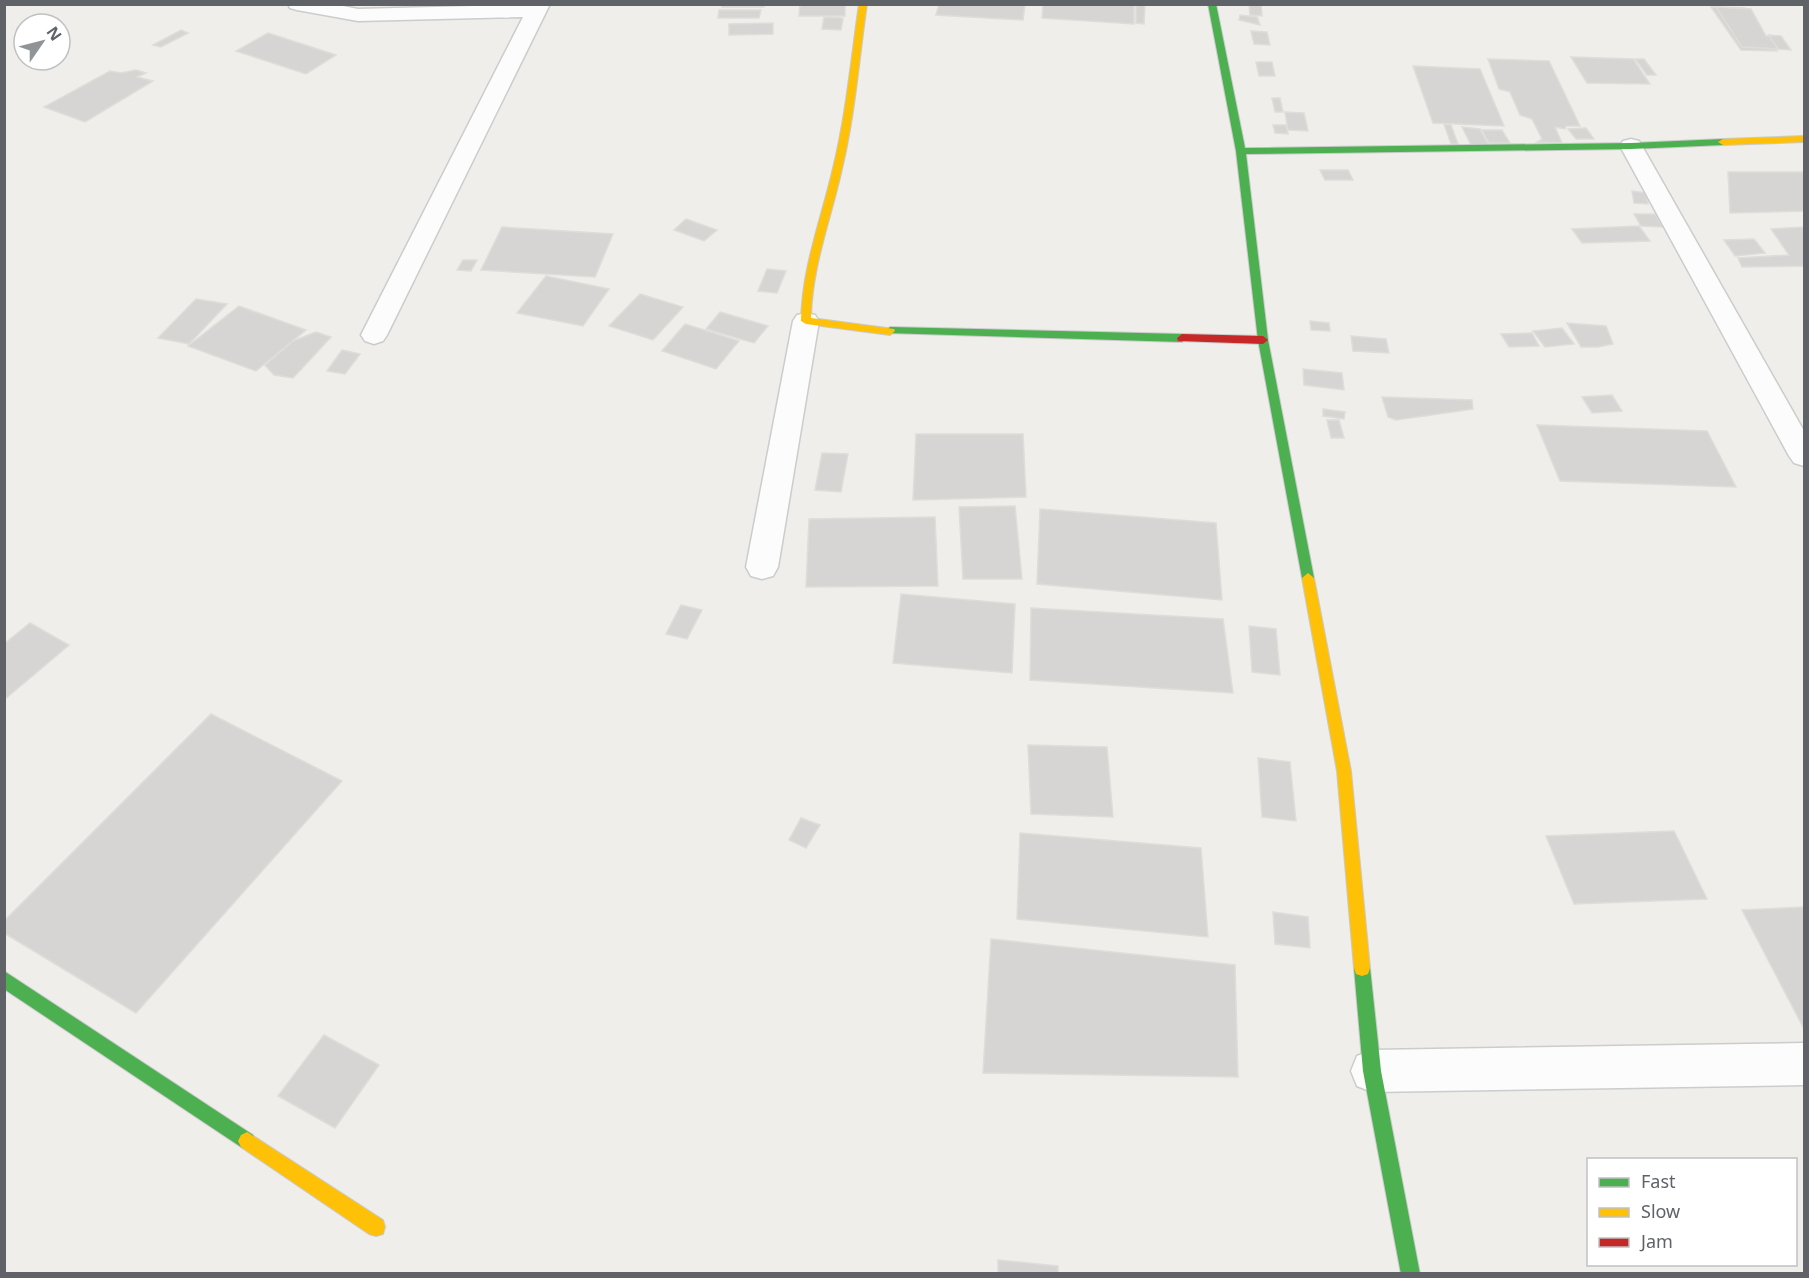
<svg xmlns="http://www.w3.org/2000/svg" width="1809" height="1278" viewBox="0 0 1809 1278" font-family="'Noto Sans',sans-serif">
<rect width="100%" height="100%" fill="#efeeea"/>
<g fill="#d6d5d3" stroke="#deddd9" stroke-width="1.5">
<path d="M723,4H765L764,7H722Z"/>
<path d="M800,4H845V16H799Z"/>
<path d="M939,4H1025L1023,20L936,15Z"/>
<path d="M1043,4H1134V24L1042,18Z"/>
<path d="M1136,4H1145L1144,24L1136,23Z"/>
<path d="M1249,4H1261L1262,16L1250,15Z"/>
<path d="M1711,7L1745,8L1777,51L1741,50Z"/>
<path d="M1716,7L1751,9L1766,36H1770L1778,49L1742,47Z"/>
<path d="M719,10H761L759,18H718Z"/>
<path d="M1240,15L1257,17L1260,25L1239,20Z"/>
<path d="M824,17L843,18L841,30L822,29Z"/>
<path d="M773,23V34L729,35V24Z"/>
<path d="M181,30L188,33L161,47L153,45Z"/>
<path d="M1251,31L1267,32L1270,45L1254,44Z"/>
<path d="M268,33L336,55L306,74L236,51Z"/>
<path d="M1769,35L1781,36L1791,50L1778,49Z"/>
<path d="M1571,57L1633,59L1650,84L1587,83Z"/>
<path d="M1488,59L1549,61L1580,126H1566L1565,129L1555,127L1562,143L1537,142L1542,139L1532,119L1520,115L1510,92L1499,89Z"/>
<path d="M1635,59H1644L1656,75H1647Z"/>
<path d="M1256,62H1272L1275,76H1259Z"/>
<path d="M1413,66L1480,69L1504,126L1433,123Z"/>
<path d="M136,70L146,73L137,77L153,81L85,122L44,107L110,71L121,73Z"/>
<path d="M1272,98H1280L1283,112H1275Z"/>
<path d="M1285,112L1304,113L1308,131L1288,130Z"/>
<path d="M1444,124L1451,125L1458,144H1451Z"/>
<path d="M1273,125H1286L1288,134L1275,133Z"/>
<path d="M1462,127L1480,129L1488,144L1471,145Z"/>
<path d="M1586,128L1594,139H1576L1568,129Z"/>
<path d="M1482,130H1502L1510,143H1489Z"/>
<path d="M1320,170H1348L1353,180H1325Z"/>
<path d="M1728,172H1804V211L1730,213Z"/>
<path d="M1632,191L1646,193L1648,204L1634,203Z"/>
<path d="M1634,214H1655L1663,227L1641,226Z"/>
<path d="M686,219L717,230L704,241L674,230Z"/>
<path d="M1639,226L1650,241L1582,243L1572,229Z"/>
<path d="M502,227L613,234L595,277L481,270Z"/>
<path d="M1804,227V266L1742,267L1738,258L1789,255L1771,229Z"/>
<path d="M1754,239L1765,253L1735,256L1724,240Z"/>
<path d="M463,260H477L471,271L457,270Z"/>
<path d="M767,269L786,271L777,293L758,291Z"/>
<path d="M546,276L609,289L583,326L517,313Z"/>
<path d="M640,294L683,307L653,340L609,326Z"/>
<path d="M196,299L227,304L189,344L158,338Z"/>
<path d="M239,306L306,330L256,371L188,346Z"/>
<path d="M720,312L768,326L754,343L706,329Z"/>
<path d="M1310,321L1329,323L1330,331L1311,330Z"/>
<path d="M1567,323L1606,326L1613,344L1598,347H1581Z"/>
<path d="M685,324L739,341L716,369L662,351Z"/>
<path d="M1562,328L1574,344L1545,347L1533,331Z"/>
<path d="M316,332L331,337L293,378L274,375L265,365L293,341Z"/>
<path d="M1532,333L1539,346L1509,347L1501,334Z"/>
<path d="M1351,336L1386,339L1389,353L1353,351Z"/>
<path d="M342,350L360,354L345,374L327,371Z"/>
<path d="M1303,369L1342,373L1344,390L1304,385Z"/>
<path d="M1612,395L1622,411L1592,413L1582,397Z"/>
<path d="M1382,397L1472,400L1473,409L1396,420L1388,417Z"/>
<path d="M1323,409L1345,412L1344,419L1323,416Z"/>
<path d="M1327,420H1339L1344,438H1331Z"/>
<path d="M1537,425L1707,431L1736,487L1560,481Z"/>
<path d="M916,434H1023L1026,497L913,500Z"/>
<path d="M822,453L848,454L841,492L815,490Z"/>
<path d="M1015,506L1022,579H963L959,507Z"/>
<path d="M1040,509L1216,523L1222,600L1037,584Z"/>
<path d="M935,517L938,586L806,587L809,519Z"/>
<path d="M901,594L1015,604L1012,673L893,663Z"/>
<path d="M681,605L702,610L687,639L666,634Z"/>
<path d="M1031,608L1223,619L1233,693L1030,680Z"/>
<path d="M30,623L69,645L4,700V644Z"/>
<path d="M1249,626L1276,629L1280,675L1252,672Z"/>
<path d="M211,714L342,781L136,1013L4,933V921Z"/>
<path d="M1028,745L1107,747L1113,817L1031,814Z"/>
<path d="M1258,758L1290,762L1296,821L1262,817Z"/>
<path d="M801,818L820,825L806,848L789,840Z"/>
<path d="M1674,831L1707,899L1574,904L1546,836Z"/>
<path d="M1020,833L1201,848L1208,937L1017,919Z"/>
<path d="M1804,907V1029L1742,910Z"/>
<path d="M1273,912L1308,917L1310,948L1275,944Z"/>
<path d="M991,939L1235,965L1238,1077L983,1073Z"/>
<path d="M324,1035L379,1065L335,1128L278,1096Z"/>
<path d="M998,1260L1058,1266V1274H998Z"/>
</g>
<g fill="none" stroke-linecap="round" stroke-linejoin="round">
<g stroke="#cbcccc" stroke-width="3">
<g id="street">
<path d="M288,4H333L358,9L550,4L387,335L383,341L374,344L365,341L361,335L523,17L358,21L297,10L290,8Z"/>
<path d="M1631,139L1639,141L1642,146L1804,431V466L1794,463L1789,456L1620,146L1623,141Z"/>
<path d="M806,313L815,315L819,321L778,567L773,576L762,579L751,576L746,567L793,321L797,315Z"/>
<path d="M1804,1043V1085L1372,1092L1357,1086L1351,1071L1357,1056L1372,1050Z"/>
</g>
</g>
<g stroke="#cacacb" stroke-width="2">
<g id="fast">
<path d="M1208,4H1216L1245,148L1631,143L1723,139L1728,142L1723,145L1631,149L1246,154L1268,340L1314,578L1308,583L1302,578L1258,340L1236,151Z"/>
<path d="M890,327L1182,334L1187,338L1182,342L886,333L885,331Z"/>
<path d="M1362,960L1368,962L1370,968L1381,1071L1420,1274H1401L1363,1071L1354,968L1356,962Z"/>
<path d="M4,971L253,1135L256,1141L253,1147L247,1150L241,1147L4,989Z"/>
</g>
</g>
<g stroke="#cacacb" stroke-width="2">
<g id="slow">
<path d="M859,4H867C859,59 855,115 842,169C831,219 812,266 811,318L894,329L895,331L890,335L806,324L801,321C802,267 821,220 833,168C846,115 851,59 859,4Z"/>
<path d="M1804,136V142L1723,145L1718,142L1723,139Z"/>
<path d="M1308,573L1314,578L1351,771L1370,968L1368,974L1362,976L1356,974L1354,968L1337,771L1302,578Z"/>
<path d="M247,1132L383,1220L385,1227L383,1234L376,1236L369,1234L241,1147L238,1141L241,1135Z"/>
</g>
</g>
<g stroke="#cacacb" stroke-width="2">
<path id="jam" d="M1182,334L1263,336L1268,340L1263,344L1178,341L1177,338Z"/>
</g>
<use href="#street" fill="#fdfcfc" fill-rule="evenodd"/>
<use href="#fast" fill="#4caf50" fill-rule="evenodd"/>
<use href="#slow" fill="#ffc107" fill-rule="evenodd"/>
<use href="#jam" fill="#c62828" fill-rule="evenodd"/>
</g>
<rect width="1809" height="1278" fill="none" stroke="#5f6368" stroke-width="12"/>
<rect x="1587" y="1158" width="210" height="108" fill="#ffffff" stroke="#bfc1c3" stroke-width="1.5"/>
<rect x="1599" y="1178" width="30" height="9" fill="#4caf50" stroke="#bfc1c3" stroke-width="1.5"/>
<text x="1641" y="1188" font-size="18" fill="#5f6368">Fast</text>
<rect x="1599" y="1208" width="30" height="9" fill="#ffc107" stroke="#bfc1c3" stroke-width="1.5"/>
<text x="1641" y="1218" font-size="18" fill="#5f6368">Slow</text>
<rect x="1599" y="1238" width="30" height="9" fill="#c62828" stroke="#bfc1c3" stroke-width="1.5"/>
<text x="1641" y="1248" font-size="18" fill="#5f6368">Jam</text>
<g transform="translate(42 42) rotate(55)"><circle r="28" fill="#ffffff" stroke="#bfc1c3" stroke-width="1.5"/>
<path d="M0-4.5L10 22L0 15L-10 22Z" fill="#919496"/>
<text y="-9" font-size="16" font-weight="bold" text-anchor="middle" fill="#5f6368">N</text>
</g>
</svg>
